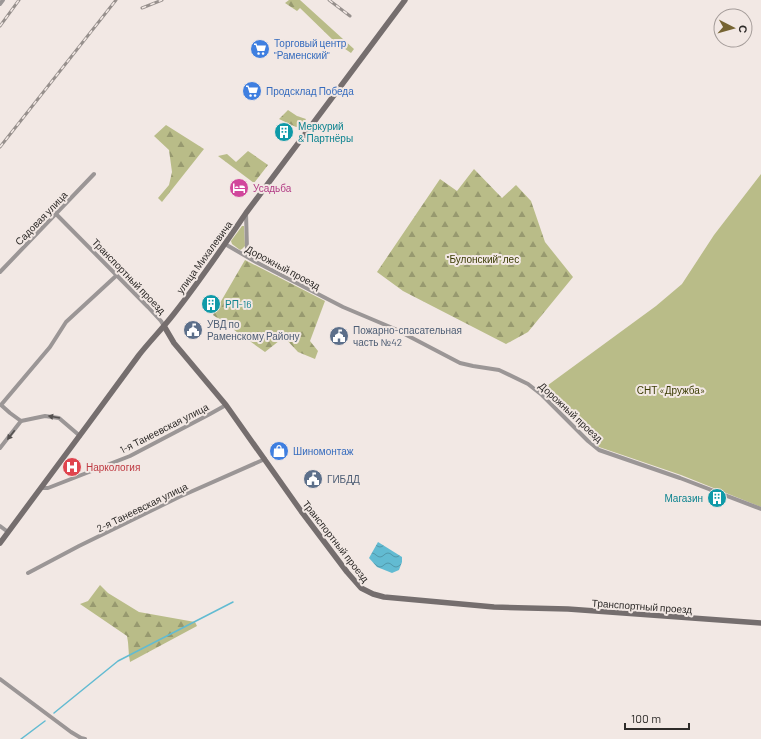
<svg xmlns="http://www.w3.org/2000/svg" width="761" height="739" viewBox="0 0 761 739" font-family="Barlow,sans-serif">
<defs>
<pattern id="forest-firs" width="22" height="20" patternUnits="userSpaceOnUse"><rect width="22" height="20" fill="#b9bc88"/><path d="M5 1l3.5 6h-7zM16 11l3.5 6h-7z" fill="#97996f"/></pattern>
<pattern id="water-waves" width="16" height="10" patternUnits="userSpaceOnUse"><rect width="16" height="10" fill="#62bbd2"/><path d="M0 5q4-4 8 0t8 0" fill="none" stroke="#5198aa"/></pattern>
</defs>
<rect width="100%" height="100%" fill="#f2e8e4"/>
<g fill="#b9bc88">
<path d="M761,174V507L681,475L599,447L557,404L544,388L656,306L682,284L714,235Z"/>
<path d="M242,226H244L245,246L242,249L240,250L232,244L231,241Z"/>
</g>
<g fill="url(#forest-firs)">
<path d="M289,0H300L354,49L351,53L335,42L300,8L297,11L285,3Z"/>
<path d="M288,110L297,116L306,119L302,126L296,127L279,119Z"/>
<path d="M166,125L204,149L162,202L158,198L169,185L172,172L169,150L154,136Z"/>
<path d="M248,151L268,165L254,183L218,156L227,154L236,162Z"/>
<path d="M474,169L502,198L516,185L531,201L545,242L573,277L528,332L506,344L403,291L377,272L440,179L457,191Z"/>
<path d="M245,260L325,301L310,341L318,351L315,359L298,352L284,337L265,352L213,315Z"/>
<path d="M100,585L108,593L139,612L195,622L197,626L130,662C128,653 129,645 127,636L80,604L88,601Z"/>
</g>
<path fill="url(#water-waves)" d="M378,542L402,557V562L399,570L392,573L377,567L369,558Z"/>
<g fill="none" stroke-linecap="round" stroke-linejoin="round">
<g stroke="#62bbd2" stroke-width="1.5">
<path d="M54,713L118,661L233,602"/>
<path d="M21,739L45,721"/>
</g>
<g stroke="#9b9696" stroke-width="4">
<path d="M0,4L3,0"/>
<path d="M246,213L247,249L248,253L252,259"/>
<path d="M56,214L148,307L161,321L164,326"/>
<path d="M225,244L256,262L343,307L395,329L460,363L473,366L499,370L528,384L542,395L588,441L599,450L680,478L761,509"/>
<path d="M0,272L94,174"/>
<path d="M21,421L10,413L1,405L50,347L66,322L117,275"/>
<path d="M0,448L21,421L45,416L59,418L80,436"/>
<path d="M42,488H48L130,456L210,414L226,405"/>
<path d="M0,526L8,532"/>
<path d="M28,573L79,546L179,497L265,459"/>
<path d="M0,679L71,732L81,738L85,739"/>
</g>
<g stroke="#756e6e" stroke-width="5.5">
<path d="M164,326L174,343L226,405L301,511L347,572L361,588L373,594L384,597L494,607L568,609L761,623"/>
<path d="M0,543C47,480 93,418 139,355C150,341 162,329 173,315C199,282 223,247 246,213L405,0"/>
</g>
<g stroke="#97908d" stroke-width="3">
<g id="rail">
<path d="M329,0L350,16"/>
<path d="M142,8L162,0"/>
<path d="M0,26L19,0"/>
<path d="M0,147L116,0"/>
</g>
</g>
<use href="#rail" stroke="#f2e8e4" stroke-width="1.5" stroke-dasharray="4.5" stroke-linecap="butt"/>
</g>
<defs><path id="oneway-solid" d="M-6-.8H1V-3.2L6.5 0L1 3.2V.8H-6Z"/></defs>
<g fill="#54504f">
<use href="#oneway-solid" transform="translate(54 417) rotate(-170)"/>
<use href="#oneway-solid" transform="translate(11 435) rotate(128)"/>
</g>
<defs>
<g id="supermarket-disc" transform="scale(1)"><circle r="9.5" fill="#3f7fe0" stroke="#f2e8e4"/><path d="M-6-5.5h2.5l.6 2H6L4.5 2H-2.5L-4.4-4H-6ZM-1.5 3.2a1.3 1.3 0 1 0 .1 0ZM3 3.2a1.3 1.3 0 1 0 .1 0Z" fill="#fff"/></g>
<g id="building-disc" transform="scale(1)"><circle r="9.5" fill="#0f9aa8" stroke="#f2e8e4"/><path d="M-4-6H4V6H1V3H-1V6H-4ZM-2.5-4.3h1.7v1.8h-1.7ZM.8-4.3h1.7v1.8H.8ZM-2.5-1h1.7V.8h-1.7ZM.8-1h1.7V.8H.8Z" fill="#fff"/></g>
<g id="hotel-disc" transform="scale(1)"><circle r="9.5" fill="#d1479c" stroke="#f2e8e4"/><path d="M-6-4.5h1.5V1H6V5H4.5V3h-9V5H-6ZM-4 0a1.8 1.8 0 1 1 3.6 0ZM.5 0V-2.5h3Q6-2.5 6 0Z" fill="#fff"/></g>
<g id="civic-disc" transform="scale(1)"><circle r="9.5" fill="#5c6f8a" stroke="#f2e8e4"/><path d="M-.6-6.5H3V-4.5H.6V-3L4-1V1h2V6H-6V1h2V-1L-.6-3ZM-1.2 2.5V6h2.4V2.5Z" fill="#fff"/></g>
<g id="shop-disc" transform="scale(1)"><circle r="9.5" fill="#3f7fe0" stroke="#f2e8e4"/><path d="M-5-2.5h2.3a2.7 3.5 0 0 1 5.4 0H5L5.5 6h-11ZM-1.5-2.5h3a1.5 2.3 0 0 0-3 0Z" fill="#fff"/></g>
<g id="hospital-disc" transform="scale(1)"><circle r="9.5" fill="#e0444e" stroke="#f2e8e4"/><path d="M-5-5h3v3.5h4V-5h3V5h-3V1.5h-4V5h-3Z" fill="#fff"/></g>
</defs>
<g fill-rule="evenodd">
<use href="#supermarket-disc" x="260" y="49"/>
<use href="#supermarket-disc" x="252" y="91"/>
<use href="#building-disc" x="284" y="132"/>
<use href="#hotel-disc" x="239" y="188"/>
<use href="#building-disc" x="211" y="304"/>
<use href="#civic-disc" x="193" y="330"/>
<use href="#civic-disc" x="339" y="336"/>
<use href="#shop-disc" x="279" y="451"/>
<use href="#hospital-disc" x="72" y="467"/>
<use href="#civic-disc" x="313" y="479"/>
<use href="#building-disc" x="717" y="498"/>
</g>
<g text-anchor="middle" stroke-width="4" stroke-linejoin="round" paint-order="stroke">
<g font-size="10" fill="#366cbe" stroke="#f2e8e4" text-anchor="start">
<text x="274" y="47">Торговый центр<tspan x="274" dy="12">"Раменский"</tspan></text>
<text x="266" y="95">Продсклад Победа</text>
<text x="293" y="455">Шиномонтаж</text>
</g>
<g font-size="10" fill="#0d838f" stroke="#f2e8e4" text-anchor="start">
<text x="298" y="130">Меркурий<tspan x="298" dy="12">&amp; Партнёры</tspan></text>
<text x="225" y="308">РП-16</text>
<text x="703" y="502" text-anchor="end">Магазин</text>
</g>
<g font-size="10" fill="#b23c85" stroke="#f2e8e4" text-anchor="start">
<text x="253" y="192">Усадьба</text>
</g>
<g font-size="10" fill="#2e2b29" stroke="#f2e8e4">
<text transform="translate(41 218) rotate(-46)" y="4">Садовая улица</text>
<text transform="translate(204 257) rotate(-54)" y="4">улица Михалевича</text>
<text transform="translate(283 267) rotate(28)" y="4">Дорожный проезд</text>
<text transform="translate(129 276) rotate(46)" y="4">Транспортный проезд</text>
<text transform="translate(571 412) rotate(43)" y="4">Дорожный проезд</text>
<text transform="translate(164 428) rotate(-27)" y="4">1-я Танеевская улица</text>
<text transform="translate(142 507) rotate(-26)" y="4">2-я Танеевская улица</text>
<text transform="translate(336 541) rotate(52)" y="4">Транспортный проезд</text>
<text transform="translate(642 606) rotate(4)" y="4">Транспортный проезд</text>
</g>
<g font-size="10" fill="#3b3c04" stroke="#f2e8e4">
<text x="483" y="263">"Булонский" лес</text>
<text x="671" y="394">СНТ «Дружба»</text>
</g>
<g font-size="10" fill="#4e5e75" stroke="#f2e8e4" text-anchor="start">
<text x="207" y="328">УВД по<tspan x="207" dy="12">Раменскому Району</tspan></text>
<text x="353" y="334">Пожарно-спасательная<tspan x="353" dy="12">часть №42</tspan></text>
<text x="327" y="483">ГИБДД</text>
</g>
<g font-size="10" fill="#be3a42" stroke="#f2e8e4" text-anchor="start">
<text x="86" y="471">Наркология</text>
</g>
</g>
<g transform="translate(733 28) rotate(96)"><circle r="19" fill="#f2e8e4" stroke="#a49c99"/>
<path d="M0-3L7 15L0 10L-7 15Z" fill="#766432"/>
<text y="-6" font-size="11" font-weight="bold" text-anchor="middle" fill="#2e2b29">С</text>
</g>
<path d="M625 723v6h64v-6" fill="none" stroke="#2e2b29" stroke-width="2"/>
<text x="631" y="723" font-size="12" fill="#2e2b29" stroke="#f2e8e4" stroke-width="3" paint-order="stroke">100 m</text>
</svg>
